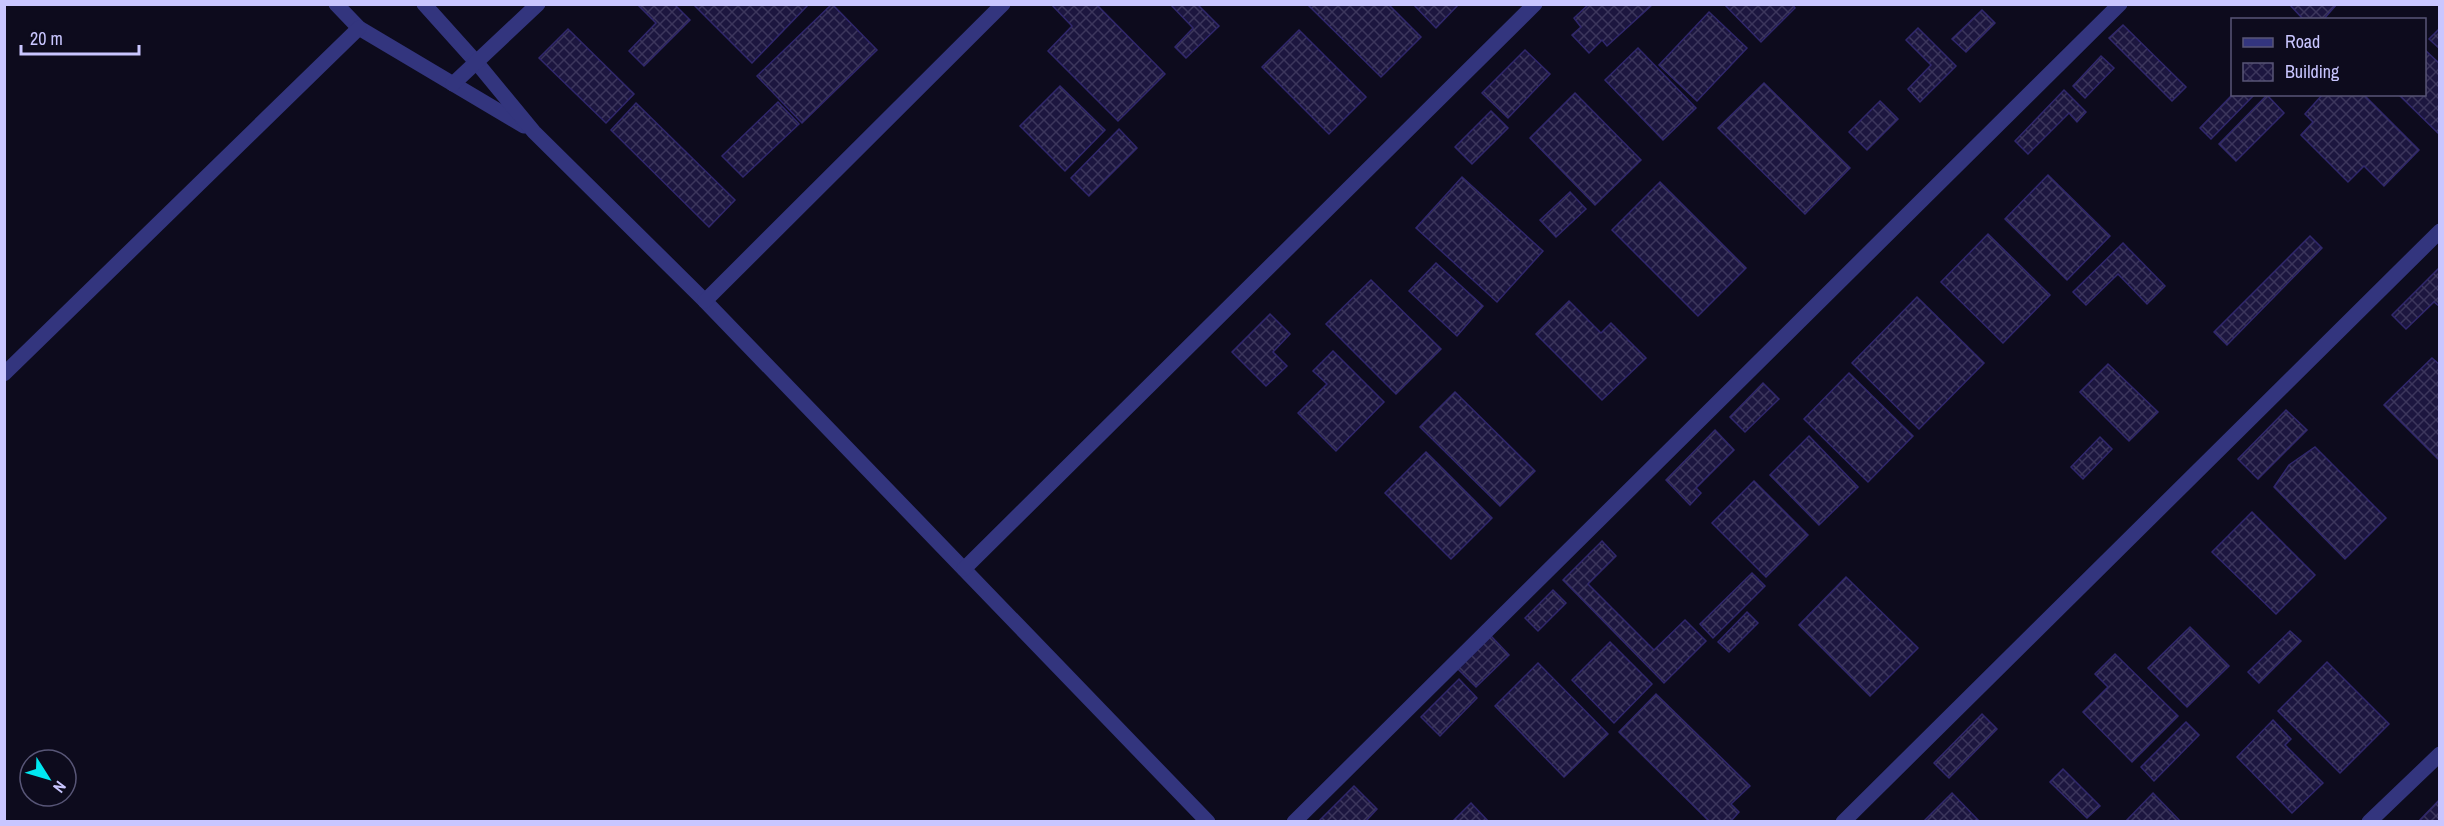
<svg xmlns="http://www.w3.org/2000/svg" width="2444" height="826" viewBox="0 0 2444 826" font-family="'Archivo Narrow',sans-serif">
<defs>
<pattern id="building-cross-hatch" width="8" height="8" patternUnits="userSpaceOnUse" patternTransform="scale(1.5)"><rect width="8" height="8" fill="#1c163f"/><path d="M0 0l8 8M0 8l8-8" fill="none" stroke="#3c365c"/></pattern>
</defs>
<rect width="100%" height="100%" fill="#0d0b1d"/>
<g fill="url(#building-cross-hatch)" stroke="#30276c" stroke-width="1.5">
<path d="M637,4H674L690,20L644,66L629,51L656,23Z"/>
<path d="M693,4H809L752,63Z"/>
<path d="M832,4L877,50L802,123L757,76Z"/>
<path d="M1051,4H1096L1165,74L1118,121L1048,51L1072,26Z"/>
<path d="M1170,4H1197L1219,26L1186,58L1175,47L1193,28Z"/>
<path d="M1307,4H1388L1421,37L1381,77Z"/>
<path d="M1413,4H1459L1436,28Z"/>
<path d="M1589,4H1653L1607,46L1602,40L1589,53L1572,35L1581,27L1574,18Z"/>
<path d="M1724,4H1792L1795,8L1761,42Z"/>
<path d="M2289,4H2337L2323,20H2304Z"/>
<path d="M1982,10L1995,23L1966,52L1952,39Z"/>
<path d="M1709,12L1747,48L1697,101L1659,65Z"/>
<path d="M2123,25L2186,87L2172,101L2109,38Z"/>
<path d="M1918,28L1956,66L1920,102L1908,89L1931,65L1906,40Z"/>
<path d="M2440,28V49L2429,39Z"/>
<path d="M568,29L634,94L606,123L539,58Z"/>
<path d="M1299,30L1366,97L1329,134L1262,67Z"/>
<path d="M1638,48L1696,108L1663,140L1605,80Z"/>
<path d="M2424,49L2440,64V135L2398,94H2424Z"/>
<path d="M1525,50L1550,74L1508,118L1482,93Z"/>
<path d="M2101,56L2114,68L2085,98L2073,86Z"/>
<path d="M1764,83L1850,168L1805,214L1718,128Z"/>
<path d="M1060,86L1105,130L1065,171L1020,126Z"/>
<path d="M2064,90L2086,112L2077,122L2069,113L2028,154L2015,141Z"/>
<path d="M1575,93L1641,160L1595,205L1530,138Z"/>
<path d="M2233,94H2255L2211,139L2200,128Z"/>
<path d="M2323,94H2363L2419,150L2384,186L2364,166L2348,182L2301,135L2313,122L2305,114Z"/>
<path d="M2267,95L2284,113L2236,161L2219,144Z"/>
<path d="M1880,101L1898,119L1867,150L1849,132Z"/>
<path d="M778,102L799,124L743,177L722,156Z"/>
<path d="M636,103L735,200L709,227L611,130Z"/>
<path d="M1491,111L1508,128L1472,164L1455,147Z"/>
<path d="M1119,129L1137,148L1089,196L1071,178Z"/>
<path d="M2048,175L2110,236L2067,280L2005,219Z"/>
<path d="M1462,177L1543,251L1497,302L1416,228Z"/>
<path d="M1660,182L1746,268L1698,316L1612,230Z"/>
<path d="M1570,192L1586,209L1556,237L1540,220Z"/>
<path d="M1988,234L2050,295L2003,343L1941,282Z"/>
<path d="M2310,236L2322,248L2227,345L2214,332Z"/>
<path d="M2123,243L2165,286L2147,304L2118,274L2086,305L2073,292Z"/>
<path d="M1436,263L1483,306L1457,336L1409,291Z"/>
<path d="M2440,267V307L2434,302L2406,329L2392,315Z"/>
<path d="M1371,280L1441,349L1396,394L1326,324Z"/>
<path d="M1917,297L1984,363L1919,429L1852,363Z"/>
<path d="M1569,301L1601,333L1611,323L1646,358L1602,400L1536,334Z"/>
<path d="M1270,314L1290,334L1273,352L1287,366L1266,386L1232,352Z"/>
<path d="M1333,351L1384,402L1336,451L1298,413L1327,384L1313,371Z"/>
<path d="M2432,358L2440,365V461L2384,405Z"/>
<path d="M2108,364L2158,412L2129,441L2080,392Z"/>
<path d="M1849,373L1913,436L1868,482L1804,419Z"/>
<path d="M1763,383L1779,399L1745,432L1730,417Z"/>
<path d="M1455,392L1535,471L1500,506L1420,427Z"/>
<path d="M2286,410L2307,430L2258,479L2238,459Z"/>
<path d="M1715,430L1734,450L1696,488L1701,493L1690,505L1666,480Z"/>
<path d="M1809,436L1858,487L1819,525L1770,475Z"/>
<path d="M2100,437L2112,449L2083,479L2071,467Z"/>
<path d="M2315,447L2386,518L2345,559L2274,487L2289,465Z"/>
<path d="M1426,452L1492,518L1451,559L1385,493Z"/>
<path d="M1754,481L1808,535L1766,577L1712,523Z"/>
<path d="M2252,512L2315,575L2276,614L2212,552Z"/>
<path d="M1602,541L1616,556L1588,584L1654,650L1685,620L1706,641L1664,683L1563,580Z"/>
<path d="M1752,573L1765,586L1713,638L1700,624Z"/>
<path d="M1846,577L1918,648L1870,696L1799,625Z"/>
<path d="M1553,590L1566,603L1538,631L1525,618Z"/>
<path d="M1747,612L1758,623L1729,652L1718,642Z"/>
<path d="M2190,627L2229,666L2187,707L2148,668Z"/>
<path d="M2290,631L2301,641L2259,683L2248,672Z"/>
<path d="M1491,636L1509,655L1476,687L1457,668Z"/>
<path d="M1610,642L1652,684L1614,723L1572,680Z"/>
<path d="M2115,654L2178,716L2132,762L2083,712L2108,687L2095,674Z"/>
<path d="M2327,662L2389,724L2340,773L2278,711Z"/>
<path d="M1538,663L1608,734L1564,777L1495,706Z"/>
<path d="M1459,679L1477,698L1440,736L1421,717Z"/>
<path d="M1656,694L1750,786L1731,804L1739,812L1730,822H1710L1619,732Z"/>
<path d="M1982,714L1997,729L1949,778L1934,763Z"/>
<path d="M2273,720L2291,739L2285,745L2323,783L2292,813L2237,757Z"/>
<path d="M2186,722L2199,735L2154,781L2141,767Z"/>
<path d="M2063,769L2100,806L2087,818L2050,782Z"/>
<path d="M1354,786L1377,809L1365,822H1318Z"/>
<path d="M1952,793L1980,822H1923Z"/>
<path d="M2153,793L2181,822H2125Z"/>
<path d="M2440,799V822H2418Z"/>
<path d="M1471,803L1489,822H1452Z"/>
</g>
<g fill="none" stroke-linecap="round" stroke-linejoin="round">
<g stroke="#33357e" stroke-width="15">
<path d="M336,4L359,28L524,126"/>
<path d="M424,4L477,63L534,132L705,301L1208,822"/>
<path d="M453,84L538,4"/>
<path d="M705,301L1003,4"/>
<path d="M4,374L359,28"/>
<path d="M964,569L1535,4"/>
<path d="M1294,822L2120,4"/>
<path d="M1843,822L2440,231"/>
<path d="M2369,822L2440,754"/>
</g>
</g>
<rect width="2444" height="826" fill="none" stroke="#c9c6ff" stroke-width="12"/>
<rect x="2231" y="18" width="195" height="78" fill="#0d0b1d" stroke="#585677" stroke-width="1.5"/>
<rect x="2243" y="38" width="30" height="9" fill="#33357e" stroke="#585677" stroke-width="1.5"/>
<text x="2285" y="48" font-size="18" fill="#c9c6ff">Road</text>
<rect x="2243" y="63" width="30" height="18" fill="url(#building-cross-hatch)" stroke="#585677" stroke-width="1.5"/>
<text x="2285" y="78" font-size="18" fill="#c9c6ff">Building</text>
<g transform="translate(48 778) rotate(127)"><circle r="28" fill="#0d0b1d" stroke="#585677" stroke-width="1.5"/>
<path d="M0-4.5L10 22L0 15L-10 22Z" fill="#00e8f1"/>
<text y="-9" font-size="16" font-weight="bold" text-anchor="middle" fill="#c9c6ff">N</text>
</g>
<path d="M21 45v9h118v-9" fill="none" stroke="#c9c6ff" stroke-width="3"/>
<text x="30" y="45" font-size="18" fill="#c9c6ff" stroke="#0d0b1d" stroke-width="4.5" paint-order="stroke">20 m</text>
</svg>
